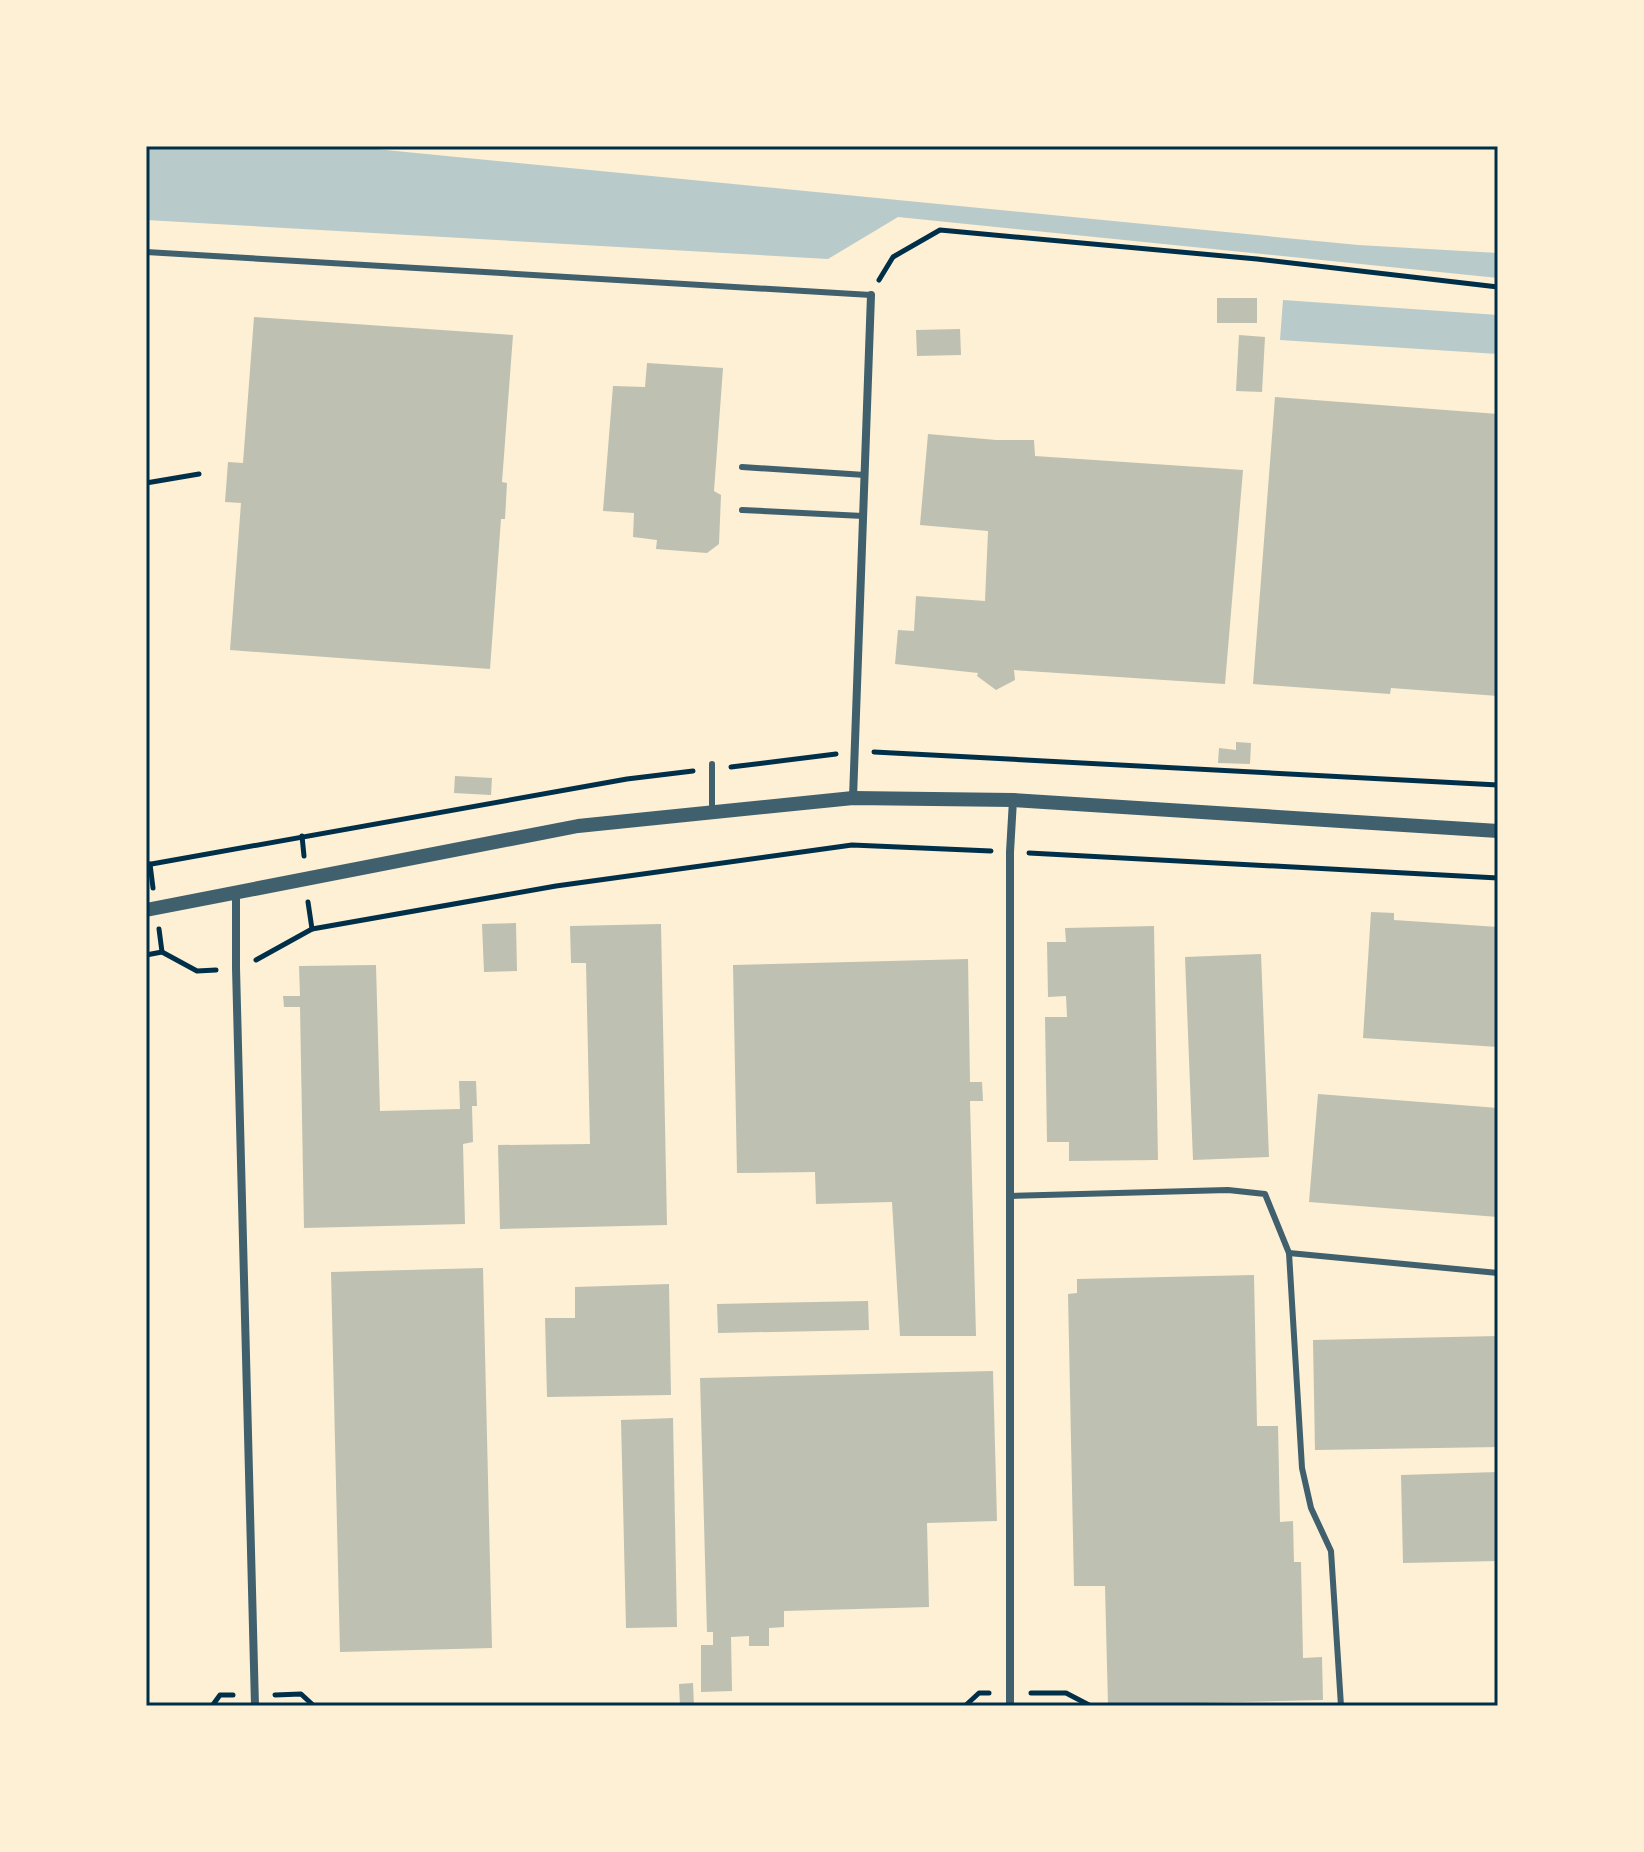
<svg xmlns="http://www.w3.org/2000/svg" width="1644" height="1852" viewBox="0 0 1644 1852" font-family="'DM Sans',sans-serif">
<rect width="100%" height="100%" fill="#fdf0d5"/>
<g fill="#b9caca">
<path d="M146,146H345L1358,245L1498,253V278L898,217L828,259L146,220Z"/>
<path d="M1283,300L1498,315V354L1280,340Z"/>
</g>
<g fill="#bec0b2">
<rect x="1217" y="298" width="40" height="25"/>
<path d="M254,317L513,335L502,482L507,483L505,519H501L490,669L230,650L241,503L225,502L228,462L243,463Z"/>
<path d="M960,329L961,355L917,356L916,330Z"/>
<path d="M1239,335L1265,337L1262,392L1236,391Z"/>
<path d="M647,363L723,368L714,491L721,495L719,544L707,553L656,549L657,540L633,537L634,513L603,511L613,386L645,387Z"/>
<path d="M1275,397L1498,414V696L1391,688L1390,694L1253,684Z"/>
<path d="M928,434L996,440H1034L1035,456L1243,470L1225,684L1014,670L1015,680L996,690L977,676L978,673L895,664L898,630L914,631L916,596L985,601L988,531L920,525Z"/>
<path d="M1236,742L1251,743L1250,764L1218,763L1219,748L1236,750Z"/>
<path d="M455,776L492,778L491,795L454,793Z"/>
<path d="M1371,912L1394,913V920L1498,927V1047L1363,1038Z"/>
<path d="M516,923L517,971L484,972L482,924Z"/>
<path d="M661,924L667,1225L500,1229L498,1145L590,1144L586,963H571L570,926Z"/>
<path d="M1154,926L1158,1160L1069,1161V1142H1047L1045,1017H1067L1066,996L1048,997L1047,942H1066L1065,928Z"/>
<path d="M1261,954L1269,1157L1193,1160L1185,957Z"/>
<path d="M968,959L970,1082H982L983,1101H970L976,1336H900L892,1202L816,1204L815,1172L737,1173L733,965Z"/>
<path d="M376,965L380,1111L460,1109L459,1081H476L477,1106H472L473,1142L463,1144L465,1224L304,1228L300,1007H284L283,996H300L299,966Z"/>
<path d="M1318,1094L1498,1108V1217L1309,1202Z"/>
<path d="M483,1268L492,1648L340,1652L331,1272Z"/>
<path d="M1254,1275L1257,1426H1278L1280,1522L1293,1521L1294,1562H1301L1303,1658L1322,1657L1323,1700L1108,1705L1105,1586H1074L1068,1294L1077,1293V1279Z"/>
<path d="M669,1284L671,1395L547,1397L545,1318H575V1287Z"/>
<path d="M868,1301L869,1330L718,1333L717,1304Z"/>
<path d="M1498,1336V1447L1315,1450L1313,1340Z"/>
<path d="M993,1371L997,1521L927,1523L929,1607L784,1611V1627L769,1628V1646H749V1636L731,1637L732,1691L701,1692V1645H713V1632H707L700,1378Z"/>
<path d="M673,1418L677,1627L626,1628L621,1420Z"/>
<path d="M1498,1472V1561L1403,1563L1401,1475Z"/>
<path d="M693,1683L694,1706H680L679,1684Z"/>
</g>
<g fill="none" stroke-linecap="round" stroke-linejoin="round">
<g stroke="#003049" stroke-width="5">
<path d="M879,280L893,257L940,230L1257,259L1498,287"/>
<path d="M146,483L199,474"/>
<path d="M874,752L1498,785"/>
<path d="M731,767L836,754"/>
<path d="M302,836L304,856"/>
<path d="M1029,853L1498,878"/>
<path d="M150,864L153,888"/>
<path d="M146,865L627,779L693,771"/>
<path d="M308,902L312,929"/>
<path d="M159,929L162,952"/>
<path d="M146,955L162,952L197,971L216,970"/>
<path d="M256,960L312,929L556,886L852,845L991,851"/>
<path d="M1031,1693H1066L1091,1706"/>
<path d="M275,1695L301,1694L314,1706"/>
<path d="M212,1706L220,1695H233"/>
<path d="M965,1706L979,1693H989"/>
</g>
<g stroke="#3f606c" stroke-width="6">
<path d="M146,252L871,295"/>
<path d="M742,467L865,475"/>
<path d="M742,510L863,516"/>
<path d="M712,764V813"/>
<path d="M1010,1196L1228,1190L1265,1194L1289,1253L1498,1273"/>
<path d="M1289,1253L1302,1468L1311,1508L1331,1551L1341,1706"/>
</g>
<g stroke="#3f606c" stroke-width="8">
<path d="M853,798L871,295"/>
<path d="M236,893V968L255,1706"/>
<path d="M1010,1706V852L1013,800"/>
</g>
<path stroke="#3f606c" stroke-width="14" d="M146,910L578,826L853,798L1013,800L1498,831"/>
</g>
<rect width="1644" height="1852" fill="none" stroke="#fdf0d5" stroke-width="296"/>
<rect x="148" y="148" width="1348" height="1556" fill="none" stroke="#003049" stroke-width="3"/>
</svg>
